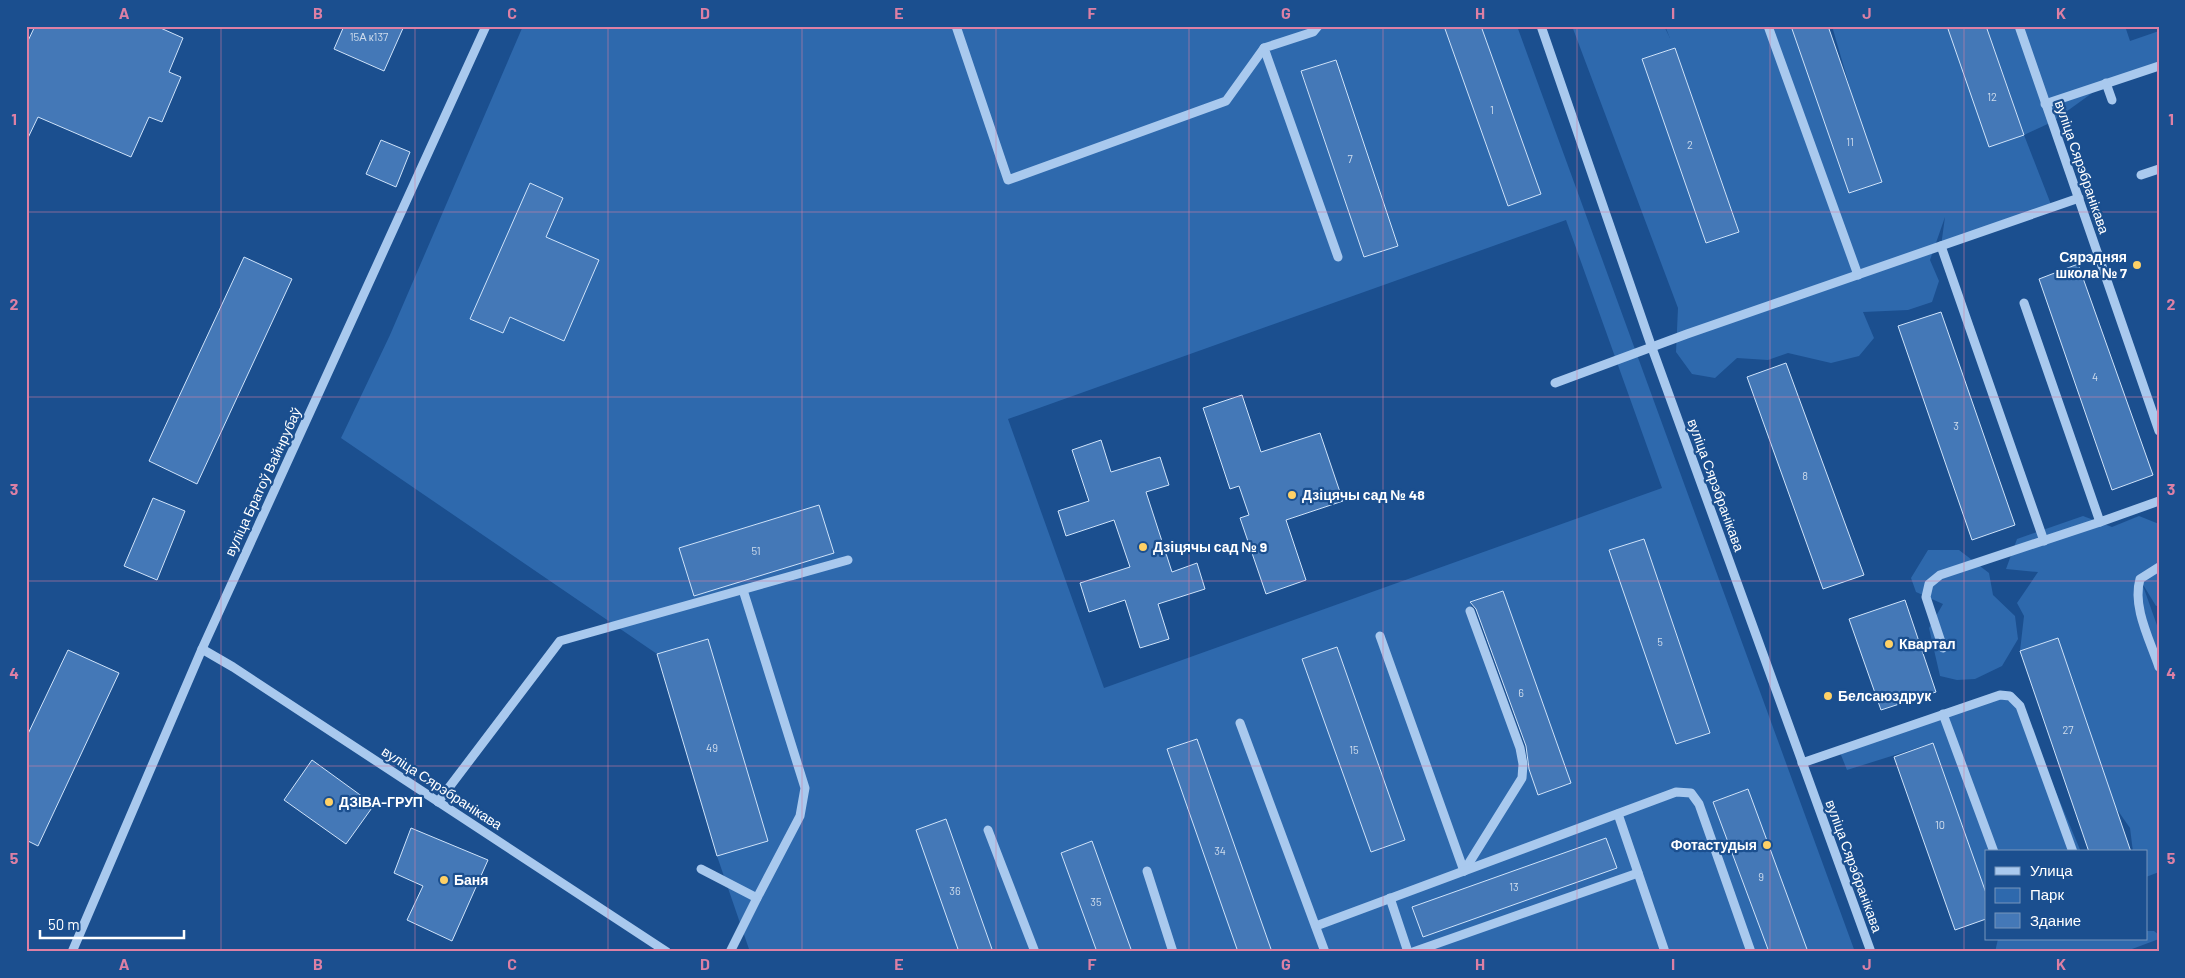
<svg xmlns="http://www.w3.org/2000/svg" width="2185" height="978" viewBox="0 0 2185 978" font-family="Barlow,sans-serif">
<rect width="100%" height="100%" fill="#1b4f8f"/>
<g fill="#2e69ad" fill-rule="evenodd">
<path d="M523,26H1444L1508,206L1541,194L1481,26H1517L1855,952H1808L1747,789L1713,802L1769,952H1272L1197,739L1168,749L1238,952H1132L1092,842L1061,853L1097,952H993L946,820L959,952H750L717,856L768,841L708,639L657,654L341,438L390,335ZM1335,60L1398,246L1364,257L1301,72ZM1566,220L1662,488L1104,688L1008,419ZM819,505L833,553L694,596L679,548ZM1644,539L1710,733L1676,744L1610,551ZM1503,591L1571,783L1538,795L1470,602ZM1337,647L1405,840L1371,852L1302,659Z"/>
<path d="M1572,26H1664L1670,38L1665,26H1791L1849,193L1882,182L1854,102L1832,26H1947L2024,135L1986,26H2125L2130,41L2159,31V65L2106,83L2052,122L2024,135L2052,207L1941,246L1945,217L1930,260L1939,281L1932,302L1908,310L1863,312L1874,338L1859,356L1831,363L1788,353L1768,360L1737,358L1715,378L1692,374L1676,352L1678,308ZM1675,48L1739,231L1706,243L1642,59Z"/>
<path d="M2083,516L2112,527L2139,516L2159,524V605L2156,606L2142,583L2159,631V872L2146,877V852H2133L2130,828L2116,808L2058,639L2020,651L2024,616L2017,603L2038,572L2006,569L2017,539Z"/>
<path d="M1928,550H1959L1989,573L1993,595L2015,616L2018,639L2002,666L1975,679L1957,680L1940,676L1929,628L1943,604L1916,592L1911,578Z"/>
<path d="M2000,695L2020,706L2081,852H1986V893L1933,743L1847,770L1839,750Z"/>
<path d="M2146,931H2154L2159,935V939L2124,952H1995L1998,939H2146Z"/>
</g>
<g fill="#4478b7" stroke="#cfe3fa">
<path d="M35,26H156L183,38L169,72L181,77L162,122L149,117L131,157L38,117L26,142V45Z"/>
<path d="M344,26H404L384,71L334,49Z"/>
<path d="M1444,26H1481L1541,194L1508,206Z"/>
<path d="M1791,26H1828L1882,182L1849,193Z"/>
<path d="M1947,26H1986L2024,135L1989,147Z"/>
<path d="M1675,48L1739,232L1706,243L1642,59Z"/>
<path d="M1336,60L1398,246L1364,257L1301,71Z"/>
<path d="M381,140L410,152L396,187L366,174Z"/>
<path d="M530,183L563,198L546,237L599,260L564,341L510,317L503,333L470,319Z"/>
<path d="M244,257L292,279L197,484L149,461Z"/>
<path d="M2078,264L2153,475L2112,490L2039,279Z"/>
<path d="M1941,312L2015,525L1972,540L1898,326Z"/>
<path d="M1786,363L1864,575L1823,589L1747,377Z"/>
<path d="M1242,395L1261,452L1320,433L1343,501L1286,520L1306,580L1266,594L1240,518L1249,515L1239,486L1230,489L1203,408Z"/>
<path d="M1101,440L1111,472L1160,457L1169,485L1146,492L1172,572L1197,563L1205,589L1158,604L1169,639L1140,648L1125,600L1089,612L1080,583L1130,567L1114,520L1066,536L1058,511L1089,501L1072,450Z"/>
<path d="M153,498L185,511L157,580L124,566Z"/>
<path d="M819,505L834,553L694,596L679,548Z"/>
<path d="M1644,539L1710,733L1676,744L1609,550Z"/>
<path d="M1503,591L1571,783L1538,795L1529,769L1526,746L1476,609L1470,602Z"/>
<path d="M1905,600L1936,692L1881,710L1849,619Z"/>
<path d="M2058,638L2116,808L2131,852H2089L2020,651Z"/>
<path d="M708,639L768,841L717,856L657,654Z"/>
<path d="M1337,647L1405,840L1371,852L1302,659Z"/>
<path d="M68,650L119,673L38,846L26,840V738Z"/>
<path d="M1197,739L1272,952H1238L1167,749Z"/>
<path d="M1933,743L1986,893V919L1955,930L1894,757Z"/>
<path d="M312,760L374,805L346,844L284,800Z"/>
<path d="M1748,789L1808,952H1769L1713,802Z"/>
<path d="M946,819L993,952H959L916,830Z"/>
<path d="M411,828L488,860L452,941L407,920L423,886L394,873Z"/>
<path d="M1606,838L1617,868L1423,937L1412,907Z"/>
<path d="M1092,841L1132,952H1097L1061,853Z"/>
</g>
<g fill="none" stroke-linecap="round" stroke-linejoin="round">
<g stroke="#a9c9ee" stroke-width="9">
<path d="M956,26L1008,180L1226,101L1264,48"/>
<path d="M1318,26L1313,32L1264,48L1338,257"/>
<path d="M1541,26L1652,348L1871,952"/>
<path d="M1768,26L1858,275"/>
<path d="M2019,26L2159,431"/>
<path d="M2106,83L2112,100"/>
<path d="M2045,104L2159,66"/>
<path d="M2141,175L2159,169"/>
<path d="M1941,246L2044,541"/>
<path d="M2024,303L2100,522L2159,501"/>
<path d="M1555,383L1687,334L2079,198"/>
<path d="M2159,567L2140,579C2132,607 2150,640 2159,667"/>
<path d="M743,590L805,788L800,816L757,898"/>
<path d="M1380,636L1464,871"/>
<path d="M1943,648L1926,597L1929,584L1940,575L2100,522"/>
<path d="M202,649L233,667L667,952"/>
<path d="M1943,714L1994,852"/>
<path d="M1240,723L1325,952"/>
<path d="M1802,763L2000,695L2010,696L2020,706L2073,852"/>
<path d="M438,802L560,641L848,560"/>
<path d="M1618,814L1665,952"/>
<path d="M988,830L1035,952"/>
<path d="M701,869L757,898L730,952"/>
<path d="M1147,871L1173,952"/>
<path d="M1464,871L1522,778L1523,764L1520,748L1470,611"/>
<path d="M1390,898L1408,952"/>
<path d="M1316,926L1676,792L1691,793L1699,804L1751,952"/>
<path d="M72,952L202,649L486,26"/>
<path d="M1413,952L1638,873"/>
</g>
</g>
<path fill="none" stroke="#dd80a5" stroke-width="1" stroke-opacity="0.55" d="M221,26V952M415,26V952M608,26V952M802,26V952M996,26V952M1189,26V952M1383,26V952M1577,26V952M1770,26V952M1964,26V952M26,212H2159M26,397H2159M26,581H2159M26,766H2159"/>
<g fill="#ffd166" stroke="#1b4f8f" stroke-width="2">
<circle cx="2137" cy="265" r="5"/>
<circle cx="1292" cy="495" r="5"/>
<circle cx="1143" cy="547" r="5"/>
<circle cx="1889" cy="644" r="5"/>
<circle cx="1828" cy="696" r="5"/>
<circle cx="329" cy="802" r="5"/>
<circle cx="1767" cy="845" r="5"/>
<circle cx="444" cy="880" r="5"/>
</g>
<g text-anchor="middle" stroke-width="4.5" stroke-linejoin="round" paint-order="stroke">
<g font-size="11" fill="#d0dded">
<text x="369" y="41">15А к137</text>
<text x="1992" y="101">12</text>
<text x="1492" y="114">1</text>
<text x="1850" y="146">11</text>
<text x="1690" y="149">2</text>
<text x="1350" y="163">7</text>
<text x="2095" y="381">4</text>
<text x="1956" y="430">3</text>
<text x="1805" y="480">8</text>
<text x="756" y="555">51</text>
<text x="1660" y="646">5</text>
<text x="1521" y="697">6</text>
<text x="2068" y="734">27</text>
<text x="712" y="752">49</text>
<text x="1354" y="754">15</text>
<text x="1940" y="829">10</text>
<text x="1220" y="855">34</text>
<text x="1761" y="881">9</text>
<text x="1514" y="891">13</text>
<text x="955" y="895">36</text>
<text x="1096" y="906">35</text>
</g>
<g font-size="14" fill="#fff" stroke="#1b4f8f">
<text transform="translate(2082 167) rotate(71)" y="5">вуліца Сярэбранікава</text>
<text transform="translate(263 482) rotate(-65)" y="5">вуліца Братоў Вайнрубаў</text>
<text transform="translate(1716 485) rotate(70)" y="5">вуліца Сярэбранікава</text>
<text transform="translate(442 788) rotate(33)" y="5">вуліца Сярэбранікава</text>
<text transform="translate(1854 866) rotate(70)" y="5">вуліца Сярэбранікава</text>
</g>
<g font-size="14" font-weight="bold" fill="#fff" stroke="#1b4f8f" text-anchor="start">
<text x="2127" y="262" text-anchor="end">Сярэдняя<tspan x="2127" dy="16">школа № 7</tspan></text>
<text x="1302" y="500">Дзіцячы сад № 48</text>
<text x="1153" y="552">Дзіцячы сад № 9</text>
<text x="1899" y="649">Квартал</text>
<text x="1838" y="701">Белсаюздрук</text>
<text x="339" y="807">ДЗІВА-ГРУП</text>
<text x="1757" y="850" text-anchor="end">Фотастудыя</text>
<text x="454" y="885">Баня</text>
</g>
</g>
<rect width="2185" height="978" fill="none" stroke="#1b4f8f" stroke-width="55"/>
<rect x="1985" y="850" width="162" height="90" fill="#1b4f8f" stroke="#7695bc"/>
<rect x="1995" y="867" width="25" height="8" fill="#a9c9ee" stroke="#7695bc"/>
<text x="2030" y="876" font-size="15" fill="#ffffff">Улица</text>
<rect x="1995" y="888" width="25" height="15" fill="#2e69ad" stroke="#7695bc"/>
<text x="2030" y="900" font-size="15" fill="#ffffff">Парк</text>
<rect x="1995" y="913" width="25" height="15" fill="#4478b7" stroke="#7695bc"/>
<text x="2030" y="926" font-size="15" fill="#ffffff">Здание</text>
<path d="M40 930v8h144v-8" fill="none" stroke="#ffffff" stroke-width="2.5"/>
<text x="48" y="930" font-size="15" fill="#ffffff" stroke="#1b4f8f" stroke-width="4" paint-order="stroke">50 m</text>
<rect x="28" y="28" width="2130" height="922" fill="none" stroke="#dd80a5" stroke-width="2"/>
<g font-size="16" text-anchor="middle" font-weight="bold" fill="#dd80a5">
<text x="124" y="19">A</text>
<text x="318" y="19">B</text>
<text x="512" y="19">C</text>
<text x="705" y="19">D</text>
<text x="899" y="19">E</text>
<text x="1092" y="19">F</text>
<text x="1286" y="19">G</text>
<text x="1480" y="19">H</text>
<text x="1673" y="19">I</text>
<text x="1867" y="19">J</text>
<text x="2061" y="19">K</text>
<text x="14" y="125">1</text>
<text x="2171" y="125">1</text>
<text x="14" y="310">2</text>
<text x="2171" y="310">2</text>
<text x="14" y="495">3</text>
<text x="2171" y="495">3</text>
<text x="14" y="679">4</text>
<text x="2171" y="679">4</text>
<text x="14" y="864">5</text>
<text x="2171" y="864">5</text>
<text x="124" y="970">A</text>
<text x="318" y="970">B</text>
<text x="512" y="970">C</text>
<text x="705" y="970">D</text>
<text x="899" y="970">E</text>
<text x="1092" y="970">F</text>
<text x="1286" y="970">G</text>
<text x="1480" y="970">H</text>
<text x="1673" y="970">I</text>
<text x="1867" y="970">J</text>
<text x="2061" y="970">K</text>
</g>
</svg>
